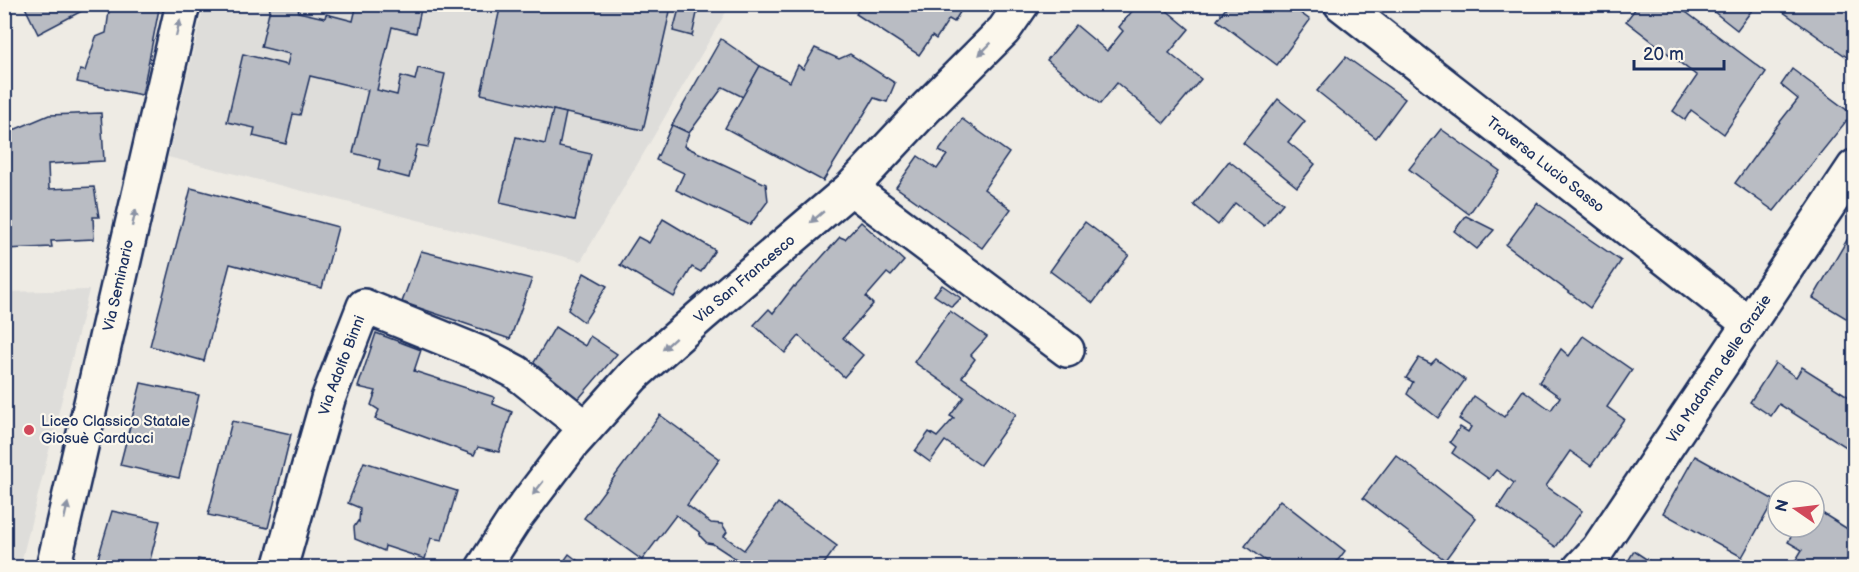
<svg xmlns="http://www.w3.org/2000/svg" width="1859" height="572" viewBox="0 0 1859 572" font-family="'Balsamiq Sans',sans-serif">
<rect width="100%" height="100%" fill="#eeebe4"/>
<filter id="ink" filterUnits="userSpaceOnUse"><feTurbulence type="fractalNoise" baseFrequency=".0167" numOctaves="2"/><feDisplacementMap in="SourceGraphic" scale="12" xChannelSelector="R" yChannelSelector="G"/><feConvolveMatrix kernelMatrix="1 2 1 2 8 2 1 2 1" color-interpolation-filters="sRGB"/></filter>
<g filter="url(#ink)">
<g fill="#deddda">
<path d="M204,5H730L581,261L168,157Z"/>
<path d="M89,290L20,567H5V292Z"/>
</g>
<g fill="#b9bcc3" stroke="#1b2f5e" stroke-width="1.5">
<path d="M26,4H95L38,34L24,5Z"/>
<path d="M110,4H160L142,95L77,82L80,70L85,71L96,37L106,33Z"/>
<path d="M271,4H291L300,7L298,12L325,18L326,14L353,21L357,4H422L416,33L392,27L377,90L397,95L401,76L415,80L418,68L445,74L428,147L417,145L409,178L378,170L380,160L353,153L368,90L310,76L300,115L293,114L286,144L253,136L255,128L227,122L243,54L287,65L290,54L261,47Z"/>
<path d="M501,4H699L692,36L673,31L679,9L671,7L643,130L481,94Z"/>
<path d="M863,4H965L954,22L949,19L936,39L932,36L919,55L856,14Z"/>
<path d="M1138,4H1159L1189,29L1169,53L1201,79L1164,123L1117,83L1100,104L1047,60L1076,25L1107,51L1123,31L1119,27Z"/>
<path d="M1229,4H1288L1310,20L1277,65L1217,20Z"/>
<path d="M1639,4H1675L1766,72L1724,134L1691,110L1685,120L1673,111L1697,76L1626,21Z"/>
<path d="M1704,4H1745L1752,10L1737,30Z"/>
<path d="M1772,4H1854V62Z"/>
<path d="M721,39L760,66L743,97L723,87L689,133L672,125Z"/>
<path d="M815,48L839,59L850,54L895,83L887,102L874,98L823,181L725,128L760,66L790,82L798,65L803,69Z"/>
<path d="M1346,57L1405,99L1376,138L1317,91Z"/>
<path d="M1792,69L1852,114L1774,211L1735,183L1772,132L1798,99L1781,85Z"/>
<path d="M1278,99L1305,121L1288,142L1315,164L1297,187L1243,143Z"/>
<path d="M553,110L566,113L559,147L591,154L575,220L500,203L516,137L545,144Z"/>
<path d="M101,113L104,161L48,164L49,189L94,187L99,217H93L94,239L51,241L52,247L4,249V200H8L9,176H5L4,174V134L49,115Z"/>
<path d="M962,119L1009,153L984,189L1011,209L982,248L896,187L918,156L937,169L947,155L939,151Z"/>
<path d="M672,125L689,133L684,146L766,184L768,201L750,225L676,190L684,173L656,160Z"/>
<path d="M1441,129L1500,171L1469,214L1409,169Z"/>
<path d="M1229,161L1283,203L1264,226L1235,203L1218,225L1194,205Z"/>
<path d="M191,188L338,227L322,288L230,264L204,361L150,346Z"/>
<path d="M1537,203L1621,261L1590,308L1506,245Z"/>
<path d="M1466,216L1494,230L1477,249L1454,231Z"/>
<path d="M663,219L715,250L701,272L692,267L674,297L620,265L638,237L649,243Z"/>
<path d="M861,222L904,261L891,276L887,273L866,297L873,304L843,338L863,355L844,377L799,336L785,353L754,325L769,309L773,313L794,286L795,287L840,237L845,239Z"/>
<path d="M1085,222L1129,255L1093,303L1050,271Z"/>
<path d="M1854,228V323L1813,298Z"/>
<path d="M421,251L532,279L510,339L402,302Z"/>
<path d="M584,273L607,286L584,322L568,310Z"/>
<path d="M942,285L961,298L952,307L934,295Z"/>
<path d="M950,311L987,337L971,355L975,359L962,377L1016,414L980,465L945,441L930,462L915,451L929,432L937,437L954,418L950,416L964,397L914,362Z"/>
<path d="M555,327L585,346L590,336L617,354L575,403L530,369Z"/>
<path d="M376,333L421,350L414,371L494,397L493,404L512,412L499,452L478,447L474,455L375,419L379,410L371,405L376,391L358,387Z"/>
<path d="M1583,336L1632,370L1607,407L1624,419L1591,466L1570,451L1546,486L1582,511L1556,547L1498,507L1514,483L1496,470L1489,479L1452,453L1456,447L1450,442L1460,427L1468,432L1471,427L1459,419L1474,396L1504,417L1523,390L1551,410L1560,397L1539,382L1561,349L1569,356Z"/>
<path d="M1419,358L1431,364L1436,359L1465,380L1438,418L1407,394L1413,382L1406,378Z"/>
<path d="M1775,363L1796,377L1802,367L1854,400V452L1779,404L1771,416L1750,402Z"/>
<path d="M141,383L199,395L179,478L120,465Z"/>
<path d="M660,415L720,459L687,505L711,523L722,524L727,532L724,536L744,550L778,503L837,546L821,568H729L736,559L713,544L707,543L701,537L699,532L676,515L642,560L584,518Z"/>
<path d="M232,421L291,434L268,528L208,515Z"/>
<path d="M1396,455L1476,518L1445,560L1363,498Z"/>
<path d="M1695,456L1774,500L1742,557L1663,513Z"/>
<path d="M364,462L457,491L442,540L431,538L425,559L385,546L384,551L355,539L354,527L358,521L359,522L360,508L348,503Z"/>
<path d="M1280,500L1345,551L1332,568H1275L1245,546Z"/>
<path d="M1814,508L1854,533V568H1791L1802,550L1788,542L1797,527H1814Z"/>
<path d="M112,511L160,521L148,568H95Z"/>
<path d="M1634,551L1660,568H1624Z"/>
<path d="M569,554L587,568H559Z"/>
<path d="M198,559L238,568H196Z"/>
</g>
<g fill="none" stroke-linecap="round" stroke-linejoin="round">
<g stroke="#1b2f5e" stroke-width="38">
<g id="minor">
<path id="s1" d="M1341,4L1749,324"/>
<path d="M851,188L1067,350"/>
<path id="s2" d="M53,568L183,4"/>
<path id="s3" d="M280,568L328,399L364,306L482,354L516,372L586,428"/>
<path id="s4" d="M483,568L514,520L572,444L633,376L702,315L851,188L926,108L1004,30L1022,4"/>
<path id="s5" d="M1580,568L1598,549L1854,167"/>
</g>
</g>
<use href="#minor" stroke="#fbf7ec" stroke-width="33"/>
</g>
<defs><path id="oneway-solid" d="M-6-.8H1V-3.2L6.5 0L1 3.2V.8H-6Z" transform="scale(1.5)"/></defs>
<g fill="#8b93a5">
<use href="#oneway-solid" transform="translate(178 28) rotate(-77)"/>
<use href="#oneway-solid" transform="translate(985 49) rotate(135)"/>
<use href="#oneway-solid" transform="translate(817 217) rotate(140)"/>
<use href="#oneway-solid" transform="translate(134 218) rotate(-77)"/>
<use href="#oneway-solid" transform="translate(669 344) rotate(138)"/>
<use href="#oneway-solid" transform="translate(538 488) rotate(128)"/>
<use href="#oneway-solid" transform="translate(66 511) rotate(-77)"/>
</g>
</g>
<circle fill="#d1495b" stroke="#fbf7ec" stroke-width="2" cx="29" cy="430" r="6"/>
<g text-anchor="middle" stroke-width="4.5" stroke-linejoin="round" paint-order="stroke">
<g font-size="15" fill="#1b2f5e" stroke="#fbf7ec">
<text dy="5" stroke="none"><textPath href="#s1" startOffset="260">Traversa Lucio Sasso</textPath></text>
<text dy="5" stroke="none"><textPath href="#s4" startOffset="392">Via San Francesco</textPath></text>
<text dy="5" stroke="none"><textPath href="#s2" startOffset="290">Via Seminario</textPath></text>
<text dy="5" stroke="none"><textPath href="#s3" startOffset="212">Via Adolfo Binni</textPath></text>
<text dy="5" stroke="none"><textPath href="#s5" startOffset="243">Via Madonna delle Grazie</textPath></text>
</g>
<g font-size="15" fill="#1b2f5e" stroke="#fbf7ec" text-anchor="start">
<text x="41" y="426">Liceo Classico Statale<tspan x="41" dy="17">Giosuè Carducci</tspan></text>
</g>
</g>
<rect width="1859" height="572" fill="none" stroke="#fbf7ec" stroke-width="24"/>
<rect x="12" y="12" width="1835" height="548" fill="none" stroke="#1b2f5e" stroke-width="2" filter="url(#ink)"/>
<g transform="translate(1796 509) rotate(284)"><circle r="28" fill="#fbf7ec" stroke="#a1a7b3" stroke-width="1.5"/>
<path d="M0-4.5L10 22L0 15L-10 22Z" fill="#d1495b"/>
<text y="-9" font-size="16" font-weight="bold" text-anchor="middle" fill="#1b2f5e">N</text>
</g>
<path d="M1634 60v9h90v-9" fill="none" stroke="#1b2f5e" stroke-width="3"/>
<text x="1643" y="60" font-size="18" fill="#1b2f5e" stroke="#fbf7ec" stroke-width="4.5" paint-order="stroke">20 m</text>
</svg>
